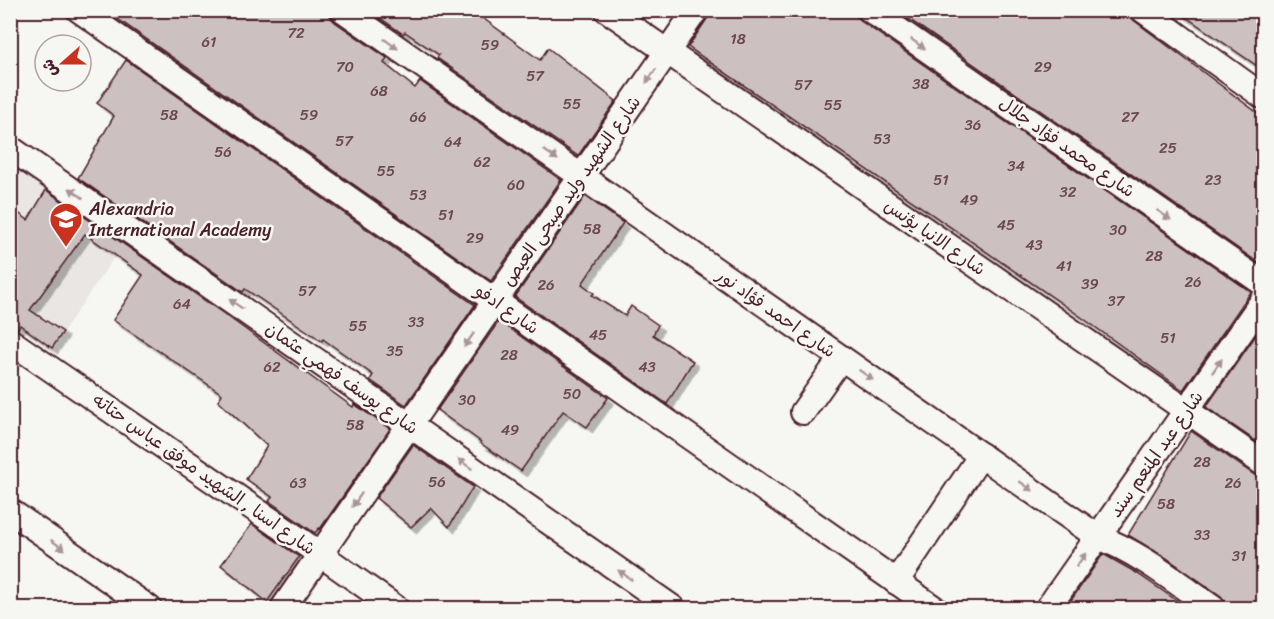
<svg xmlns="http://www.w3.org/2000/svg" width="1274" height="619" viewBox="0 0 1274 619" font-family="Sriracha,'Playpen Sans Arabic',sans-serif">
<defs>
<filter id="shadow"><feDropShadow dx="5.5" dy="5.5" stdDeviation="0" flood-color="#0004"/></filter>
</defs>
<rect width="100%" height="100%" fill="#f6f6f2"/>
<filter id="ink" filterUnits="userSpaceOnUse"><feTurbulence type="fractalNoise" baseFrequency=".0167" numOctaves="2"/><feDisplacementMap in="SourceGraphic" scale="12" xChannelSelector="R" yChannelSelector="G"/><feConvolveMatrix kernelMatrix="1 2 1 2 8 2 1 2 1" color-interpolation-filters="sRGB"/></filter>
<g filter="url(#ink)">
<path fill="#e9e6e3" d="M10,160L125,241L52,348L11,319Z"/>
<g fill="#ccc1c0" stroke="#4a1f2b" stroke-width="1.5" filter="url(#shadow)">
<path d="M105,10H329L330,17L335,22L387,58L384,63L415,88L420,81L561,180L491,281Z"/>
<path d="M369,10H457L468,18L473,11L540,60L548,48L616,101L578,156L437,58L439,55L405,32L403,34Z"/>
<path d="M713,10H856L857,17L862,22L1251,292L1183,390L1077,314L688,47Z"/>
<path d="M896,10H1120L1263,117V266Z"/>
<path d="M1176,10H1263V70Z"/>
<path d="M126,60L475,305L406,405L370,380L373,375L323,339L322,341L245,289L243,292L78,178L114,116L97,103Z"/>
<path d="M46,190L227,316L353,407L354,404L390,429L320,529L319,528L315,533L269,501L272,497L246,479L267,446L218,401L222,394L113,320L143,275L85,234L30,310L63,332L52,348L20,325L17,329L10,327V207L28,220Z"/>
<path d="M585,196L623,223L582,284L594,293L592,295L625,316L631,306L658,325L653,335L693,361L667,404L515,297Z"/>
<path d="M499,321L608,398L587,427L563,411L521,471L480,443L481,442L437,410Z"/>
<path d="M1263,325V446L1206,407Z"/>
<path d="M1191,431L1256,476L1263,478V609H1227L1226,602L1221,596L1165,557L1128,535Z"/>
<path d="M413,445L473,487L449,527L431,508L411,527L376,498Z"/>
<path d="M252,524L299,557L267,602L221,565Z"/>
<path d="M1103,554L1135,572L1189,609H1065Z"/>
</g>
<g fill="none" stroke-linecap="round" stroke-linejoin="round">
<g stroke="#4a1f2b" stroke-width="28">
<g id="minor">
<path d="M79,10L934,608"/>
<path d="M343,10L1098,537C1139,552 1177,583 1213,608"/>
<path d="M607,10L1264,464"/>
<path d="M870,10L1264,284"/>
<path d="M1143,10L1264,97"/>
<path d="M10,148L673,608"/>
<path d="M10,341L320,554L396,608"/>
<path d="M803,412L841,358"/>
<path d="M10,511L149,608"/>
<path d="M896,582L981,455"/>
<path d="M283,608L696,10"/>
<path d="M1048,608L1264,299"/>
</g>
</g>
<use href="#minor" stroke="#f6f6f2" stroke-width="24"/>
</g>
<defs><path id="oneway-solid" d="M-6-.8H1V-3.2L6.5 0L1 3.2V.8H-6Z" transform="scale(1.5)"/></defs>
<g fill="#a99598">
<use href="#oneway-solid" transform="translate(391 44) rotate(35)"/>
<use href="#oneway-solid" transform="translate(918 44) rotate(35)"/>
<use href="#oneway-solid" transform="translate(651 76) rotate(125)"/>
<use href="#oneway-solid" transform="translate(551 155) rotate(35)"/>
<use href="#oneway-solid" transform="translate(76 193) rotate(-145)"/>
<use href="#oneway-solid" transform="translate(1164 215) rotate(35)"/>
<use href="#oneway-solid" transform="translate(236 304) rotate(-145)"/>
<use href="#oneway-solid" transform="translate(469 340) rotate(125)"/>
<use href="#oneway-solid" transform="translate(1217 366) rotate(-55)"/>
<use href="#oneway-solid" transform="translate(866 375) rotate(35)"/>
<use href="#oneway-solid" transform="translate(465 464) rotate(-145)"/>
<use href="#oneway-solid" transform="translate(1026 486) rotate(35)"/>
<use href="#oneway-solid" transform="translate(357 500) rotate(125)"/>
<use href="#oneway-solid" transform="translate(58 545) rotate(35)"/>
<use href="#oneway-solid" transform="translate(1081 560) rotate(-55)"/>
<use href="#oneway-solid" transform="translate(625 575) rotate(-145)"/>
</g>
</g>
<defs>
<g id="school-pin" transform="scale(1.725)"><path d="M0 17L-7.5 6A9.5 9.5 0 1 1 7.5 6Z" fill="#c8321e" stroke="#f6f6f2"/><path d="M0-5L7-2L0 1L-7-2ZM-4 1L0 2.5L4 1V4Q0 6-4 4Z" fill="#fff"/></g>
</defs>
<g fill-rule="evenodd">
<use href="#school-pin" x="66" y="219"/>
</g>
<g text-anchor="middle" stroke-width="5" stroke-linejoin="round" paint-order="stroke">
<g font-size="15" fill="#6a4850">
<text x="296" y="38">72</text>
<text x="738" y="44">18</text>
<text x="209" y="47">61</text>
<text x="490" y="50">59</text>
<text x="345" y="72">70</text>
<text x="1043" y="72">29</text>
<text x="535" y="81">57</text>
<text x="921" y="89">38</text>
<text x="803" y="90">57</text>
<text x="379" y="96">68</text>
<text x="572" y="109">55</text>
<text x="833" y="110">55</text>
<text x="169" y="120">58</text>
<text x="309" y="120">59</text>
<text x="418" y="122">66</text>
<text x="1130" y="122">27</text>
<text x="973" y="130">36</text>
<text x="882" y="144">53</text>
<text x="344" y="146">57</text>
<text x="453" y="147">64</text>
<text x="1168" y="153">25</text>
<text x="223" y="157">56</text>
<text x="482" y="167">62</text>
<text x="1016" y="171">34</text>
<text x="386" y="176">55</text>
<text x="941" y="185">51</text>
<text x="1213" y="185">23</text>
<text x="516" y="190">60</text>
<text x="1068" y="197">32</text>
<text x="418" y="200">53</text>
<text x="969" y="205">49</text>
<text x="446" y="220">51</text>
<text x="1006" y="230">45</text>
<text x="592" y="234">58</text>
<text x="1118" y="235">30</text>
<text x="475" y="243">29</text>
<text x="1034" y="250">43</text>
<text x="1154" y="261">28</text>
<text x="1064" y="271">41</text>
<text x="1193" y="287">26</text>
<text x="1090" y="289">39</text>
<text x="546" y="290">26</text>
<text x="307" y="296">57</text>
<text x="1116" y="306">37</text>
<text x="182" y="309">64</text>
<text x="416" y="327">33</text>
<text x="358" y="331">55</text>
<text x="598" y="340">45</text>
<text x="1168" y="343">51</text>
<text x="395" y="356">35</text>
<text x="509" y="360">28</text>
<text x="272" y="372">62</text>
<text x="647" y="372">43</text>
<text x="572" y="399">50</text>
<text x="467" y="405">30</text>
<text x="355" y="430">58</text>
<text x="510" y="435">49</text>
<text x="1202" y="467">28</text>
<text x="437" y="487">56</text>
<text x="298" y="488">63</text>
<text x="1233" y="488">26</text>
<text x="1166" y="509">58</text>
<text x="1202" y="540">33</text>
<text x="1239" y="561">31</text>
</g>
<g font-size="18" fill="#4a1f2b" stroke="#f6f6f2">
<text transform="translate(1067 147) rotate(35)" y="6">شارع محمد فؤاد جلال</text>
<text transform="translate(571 191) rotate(-55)" y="6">شارع الشهيد وليد صبحى العيص</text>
<text transform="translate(935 237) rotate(35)" y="6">شارع الانبا يؤنس</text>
<text transform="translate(507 309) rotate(35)" y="6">شارع ادفو</text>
<text transform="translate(776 313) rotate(35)" y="6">شارع احمد فؤاد نور</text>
<text transform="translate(342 378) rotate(35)" y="6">شارع يوسف فهمي عثمان</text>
<text transform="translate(1156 454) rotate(-55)" y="6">شارع عبد المنعم سند</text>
<text transform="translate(204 474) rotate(35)" y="6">شارع اسنا , الشهيد موفق عباس حتاته</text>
</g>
<g font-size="18" fill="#4a1f2b" stroke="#f6f6f2" text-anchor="start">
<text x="89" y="215">Alexandria<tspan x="89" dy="21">International Academy</tspan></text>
</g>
</g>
<rect width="1274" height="619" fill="none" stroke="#f6f6f2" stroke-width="36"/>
<rect x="18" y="18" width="1238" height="583" fill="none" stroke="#4a1f2b" stroke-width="2" filter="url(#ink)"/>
<g transform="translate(63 63) rotate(249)"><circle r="28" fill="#f6f6f2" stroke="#b1a0a2" stroke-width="1.5"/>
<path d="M0-4.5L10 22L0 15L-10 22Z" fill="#c8321e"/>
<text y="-9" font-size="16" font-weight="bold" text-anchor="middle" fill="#4a1f2b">ش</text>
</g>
</svg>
